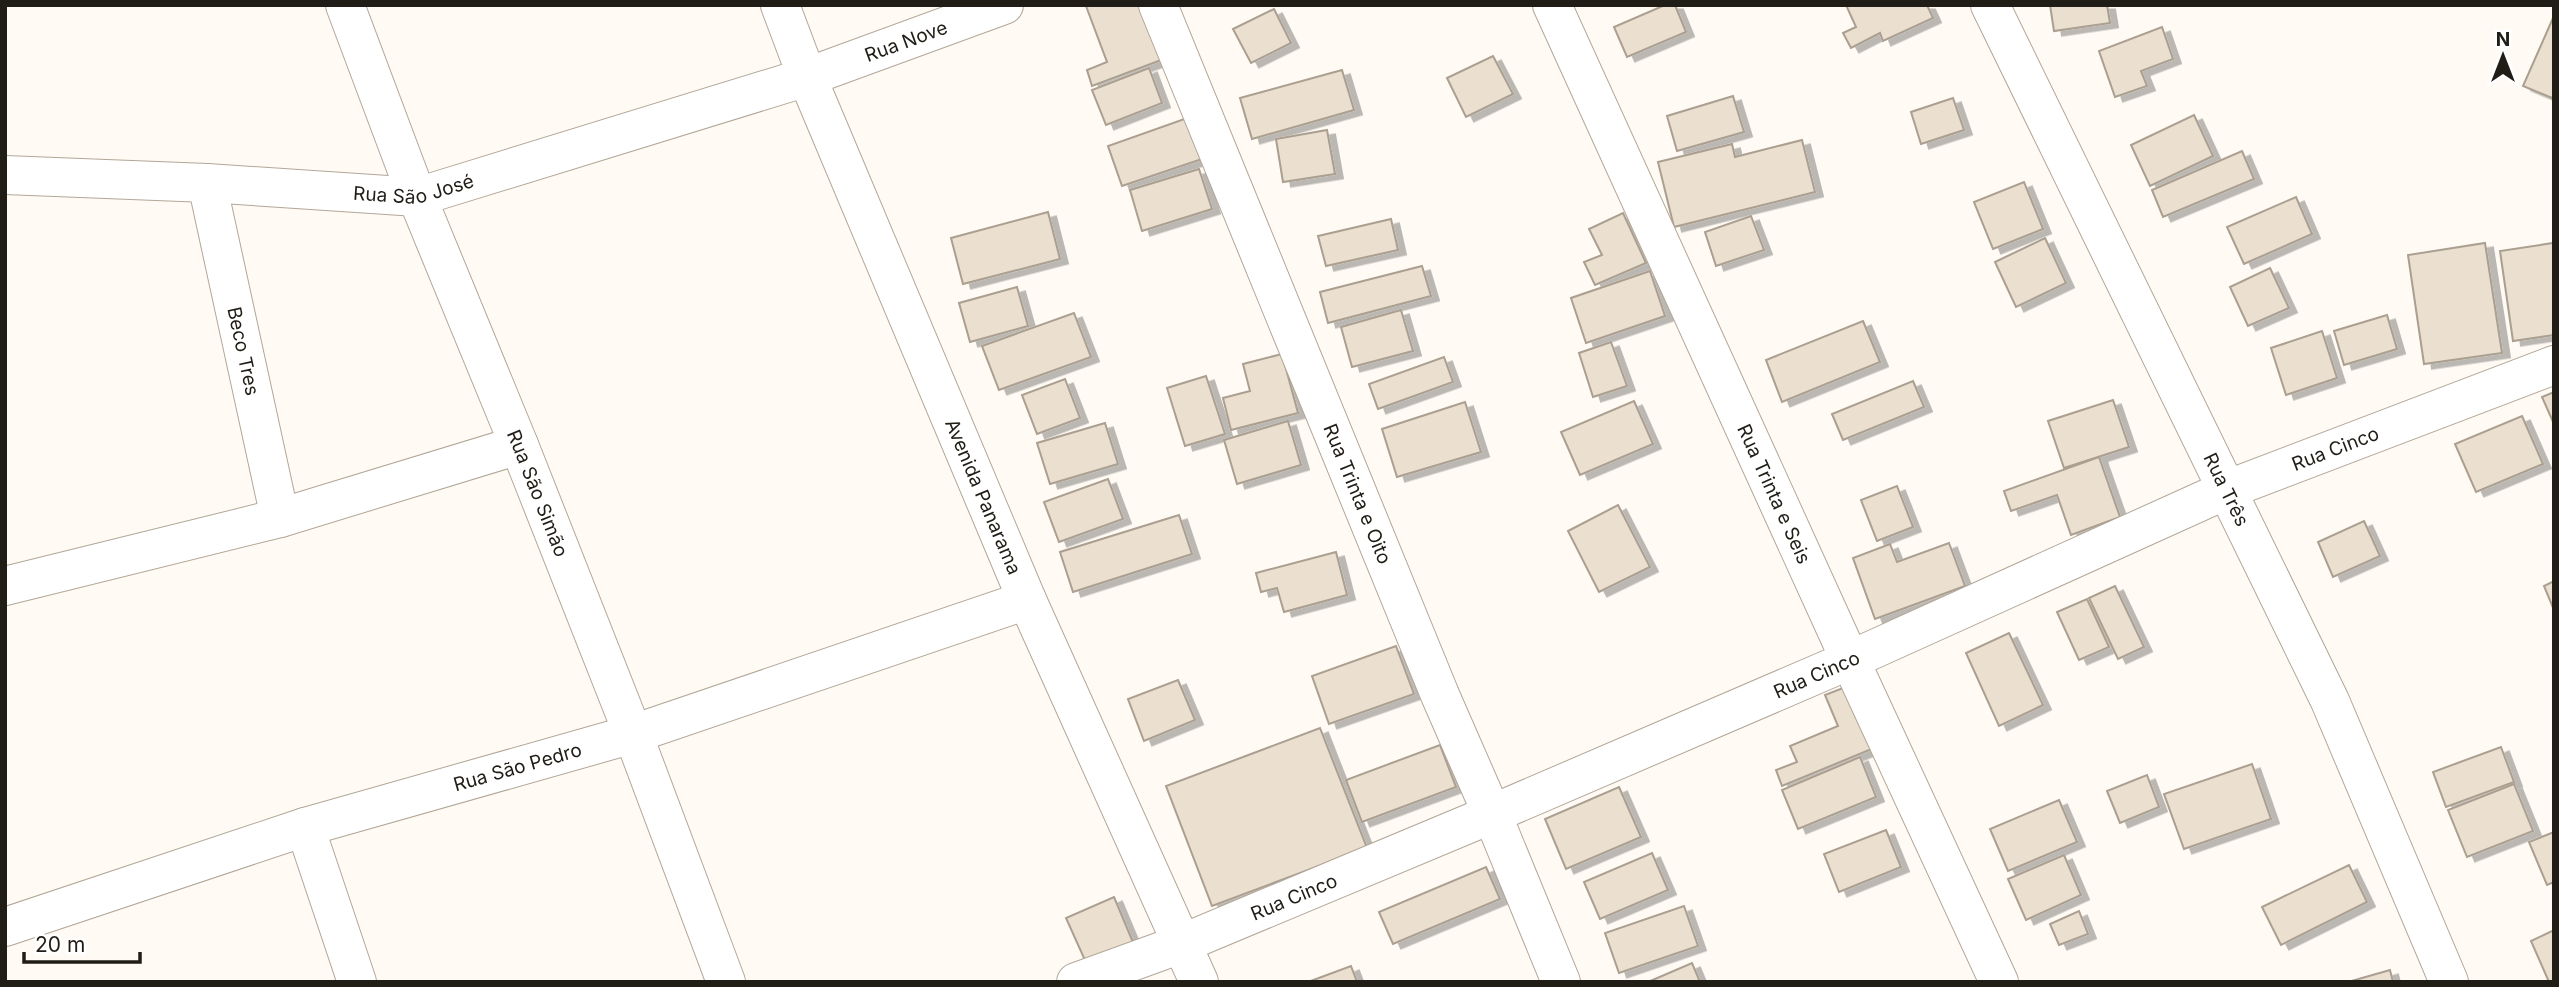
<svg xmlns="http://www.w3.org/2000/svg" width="2559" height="987" viewBox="0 0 2559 987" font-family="Inter,sans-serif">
<defs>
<filter id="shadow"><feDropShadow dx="8" dy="4.5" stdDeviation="0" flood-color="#0004"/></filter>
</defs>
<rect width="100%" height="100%" fill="#fffaf4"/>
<g fill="#ebdfcf" stroke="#aa9f90" stroke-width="2" filter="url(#shadow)">
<path d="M1143,5L1164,59L1092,86L1087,70L1107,62L1086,6Z"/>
<path d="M1665,5H1675L1686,32L1627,57L1614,27Z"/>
<path d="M1846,5H1927L1933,18L1883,41L1880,33L1851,48L1843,33L1856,27Z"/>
<path d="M2050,5H2107L2110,23L2054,31Z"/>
<path d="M1274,9L1291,43L1251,63L1233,29Z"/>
<path d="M2553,18L2554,94L2552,98L2523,86Z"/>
<path d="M2162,27L2173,59L2141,71L2147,86L2115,97L2099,51Z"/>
<path d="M1493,56L1513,94L1466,117L1447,78Z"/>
<path d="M1149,68L1162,103L1106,125L1092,90Z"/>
<path d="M1342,70L1354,110L1252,139L1240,98Z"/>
<path d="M1733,96L1744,132L1677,151L1667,116Z"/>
<path d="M1953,98L1964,130L1921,144L1911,112Z"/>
<path d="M2194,115L2213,156L2150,186L2131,145Z"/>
<path d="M1190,117L1205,158L1122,186L1108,146Z"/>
<path d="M1327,130L1335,174L1283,182L1276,139Z"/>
<path d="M1802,140L1815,192L1674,227L1658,162L1732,144L1735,157Z"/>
<path d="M2242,151L2254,179L2163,217L2152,190Z"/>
<path d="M1199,169L1212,209L1142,231L1130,190Z"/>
<path d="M2024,182L2043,229L1993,249L1974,202Z"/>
<path d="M2296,197L2312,234L2244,264L2227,227Z"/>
<path d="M1048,212L1060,259L963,284L951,238Z"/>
<path d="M1623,213L1646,263L1595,285L1584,262L1602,255L1589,229Z"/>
<path d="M1751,216L1764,250L1716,266L1705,232Z"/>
<path d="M1391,219L1398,250L1326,266L1318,236Z"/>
<path d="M2045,238L2066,283L2016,307L1995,262Z"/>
<path d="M2485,243L2502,353L2424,364L2408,255Z"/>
<path d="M2553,243L2554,335L2513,341L2500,251Z"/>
<path d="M1422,266L1431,296L1328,323L1320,292Z"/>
<path d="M2270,268L2289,308L2248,326L2230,287Z"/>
<path d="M1650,271L1665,316L1586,343L1571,298Z"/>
<path d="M1017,287L1028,326L970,342L959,303Z"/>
<path d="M1401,310L1413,351L1352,367L1341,327Z"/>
<path d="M1074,313L1091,357L999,390L982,346Z"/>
<path d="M2387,315L2397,349L2344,365L2334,331Z"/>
<path d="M1863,321L1880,362L1782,402L1766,360Z"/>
<path d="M2322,331L2337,378L2286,395L2271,348Z"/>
<path d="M1611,342L1627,386L1593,397L1579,353Z"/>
<path d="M1282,354L1298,413L1231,430L1223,398L1250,391L1243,364Z"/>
<path d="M1444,357L1453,382L1378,409L1369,384Z"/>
<path d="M1206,376L1225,434L1185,446L1167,388Z"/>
<path d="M1065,379L1080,418L1037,434L1022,395Z"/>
<path d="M1913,381L1924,407L1843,440L1832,414Z"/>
<path d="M2554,392V424L2542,397Z"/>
<path d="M2113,400L2129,447L2064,468L2048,421Z"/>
<path d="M1634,401L1653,444L1580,475L1561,432Z"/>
<path d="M1465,402L1481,452L1397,477L1382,429Z"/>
<path d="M2522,416L2543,464L2476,492L2455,444Z"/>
<path d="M1288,421L1301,465L1237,484L1224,440Z"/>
<path d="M1105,423L1118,464L1050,484L1037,443Z"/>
<path d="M2099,457L2120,517L2071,535L2057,495L2011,511L2004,491Z"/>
<path d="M1108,479L1123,519L1059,542L1044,502Z"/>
<path d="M1897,486L1913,527L1877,541L1861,500Z"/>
<path d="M1618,505L1650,567L1599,592L1568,531Z"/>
<path d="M1179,515L1192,554L1073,592L1060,552Z"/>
<path d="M2364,521L2380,556L2333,577L2318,542Z"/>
<path d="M1949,543L1965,586L1875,619L1853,558L1890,544L1897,562Z"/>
<path d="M1336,552L1347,595L1284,612L1277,588L1261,592L1256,573Z"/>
<path d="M2554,581V610L2544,586Z"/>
<path d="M2115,586L2144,647L2118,659L2089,598Z"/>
<path d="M2087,599L2109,647L2079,660L2057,612Z"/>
<path d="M2009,633L2043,705L1999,726L1966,653Z"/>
<path d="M1396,646L1414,694L1329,724L1312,676Z"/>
<path d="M1178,680L1195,720L1144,741L1128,699Z"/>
<path d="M1848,686L1874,748L1782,786L1776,770L1797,762L1790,746L1838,726L1825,695Z"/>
<path d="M1320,728L1367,848L1212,906L1166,786Z"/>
<path d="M1440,745L1456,787L1362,822L1346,780Z"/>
<path d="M2501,747L2514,782L2446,807L2433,772Z"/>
<path d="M1860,757L1876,797L1798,829L1782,790Z"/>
<path d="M2252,764L2271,819L2184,849L2164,794Z"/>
<path d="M2147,775L2159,807L2120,823L2107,791Z"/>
<path d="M2514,784L2533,831L2467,857L2448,810Z"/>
<path d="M1619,787L1641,837L1566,869L1545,819Z"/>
<path d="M2059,800L2077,842L2008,871L1990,829Z"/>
<path d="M1886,830L1901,867L1839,892L1824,854Z"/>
<path d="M2554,832V882L2547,885L2529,842Z"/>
<path d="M1652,853L1668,890L1600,919L1584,882Z"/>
<path d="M2064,855L2081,895L2026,920L2008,879Z"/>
<path d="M2349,865L2367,902L2281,945L2262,907Z"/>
<path d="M1486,867L1500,899L1393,944L1379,912Z"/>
<path d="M1114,897L1135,947L1088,967L1066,918Z"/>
<path d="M1684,906L1698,946L1619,973L1605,933Z"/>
<path d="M2079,911L2088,934L2059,945L2050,924Z"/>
<path d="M2554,930V982H2549L2531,941Z"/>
<path d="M1692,963L1700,982H1648Z"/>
<path d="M1351,966L1357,982H1308Z"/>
<path d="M2390,970L2393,982H2348Z"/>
</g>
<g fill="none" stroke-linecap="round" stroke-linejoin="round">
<g stroke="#b2a798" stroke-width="40">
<g id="minor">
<path id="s1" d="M345,5L417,197L519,445L633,734L726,982"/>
<path id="s2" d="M780,5L807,77L1027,600L1199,982"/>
<path id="s3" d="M1158,5L1440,695L1492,814L1561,982"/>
<path id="s4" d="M1552,5L1850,660L1999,982"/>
<path id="s5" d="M1990,5L2330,701L2449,982"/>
<path id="s6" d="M5,175L207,183L417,197L807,77L1004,5"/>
<path id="s7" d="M207,183L280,518"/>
<path d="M5,586L280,518L519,445"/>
<path d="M305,827L357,982"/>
<path id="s8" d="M5,927L305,827L633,734L1027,600"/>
<path id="s9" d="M1076,982L1181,944L1492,814L1850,660L2226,490L2554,365"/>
</g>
</g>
<use href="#minor" stroke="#fff" stroke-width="38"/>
</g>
<g text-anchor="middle" stroke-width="6" stroke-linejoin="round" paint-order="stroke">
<g font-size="19" fill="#201c16" stroke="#fff">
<text dy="7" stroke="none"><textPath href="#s6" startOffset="926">Rua Nove</textPath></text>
<text dy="7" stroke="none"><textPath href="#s6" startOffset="410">Rua São José</textPath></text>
<text dy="7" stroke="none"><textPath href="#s7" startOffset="172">Beco Tres</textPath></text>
<text dy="7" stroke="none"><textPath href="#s9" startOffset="1368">Rua Cinco</textPath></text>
<text dy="7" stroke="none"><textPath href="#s5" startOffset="539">Rua Três</textPath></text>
<text dy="7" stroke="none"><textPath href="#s1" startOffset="525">Rua São Simão</textPath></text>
<text dy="7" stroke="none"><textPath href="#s3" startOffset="528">Rua Trinta e Oito</textPath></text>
<text dy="7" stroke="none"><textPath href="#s4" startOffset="537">Rua Trinta e Seis</textPath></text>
<text dy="7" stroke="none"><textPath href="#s2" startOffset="532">Avenida Panarama</textPath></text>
<text dy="7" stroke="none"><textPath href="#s9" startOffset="802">Rua Cinco</textPath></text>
<text dy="7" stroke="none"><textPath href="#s8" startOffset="537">Rua São Pedro</textPath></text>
<text dy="7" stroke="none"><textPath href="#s9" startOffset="234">Rua Cinco</textPath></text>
</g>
</g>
<rect width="2559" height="987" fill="none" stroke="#201c16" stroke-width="14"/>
<g transform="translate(2503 56)" stroke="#ffffff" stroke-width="5" paint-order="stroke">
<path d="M0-5L12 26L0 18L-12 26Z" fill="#201c16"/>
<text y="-10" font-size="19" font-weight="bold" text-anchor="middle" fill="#201c16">N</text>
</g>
<path d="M24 952v10h116v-10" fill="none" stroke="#201c16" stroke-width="3.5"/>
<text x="35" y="952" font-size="21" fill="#201c16" stroke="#ffffff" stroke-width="5" paint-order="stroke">20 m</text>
</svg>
